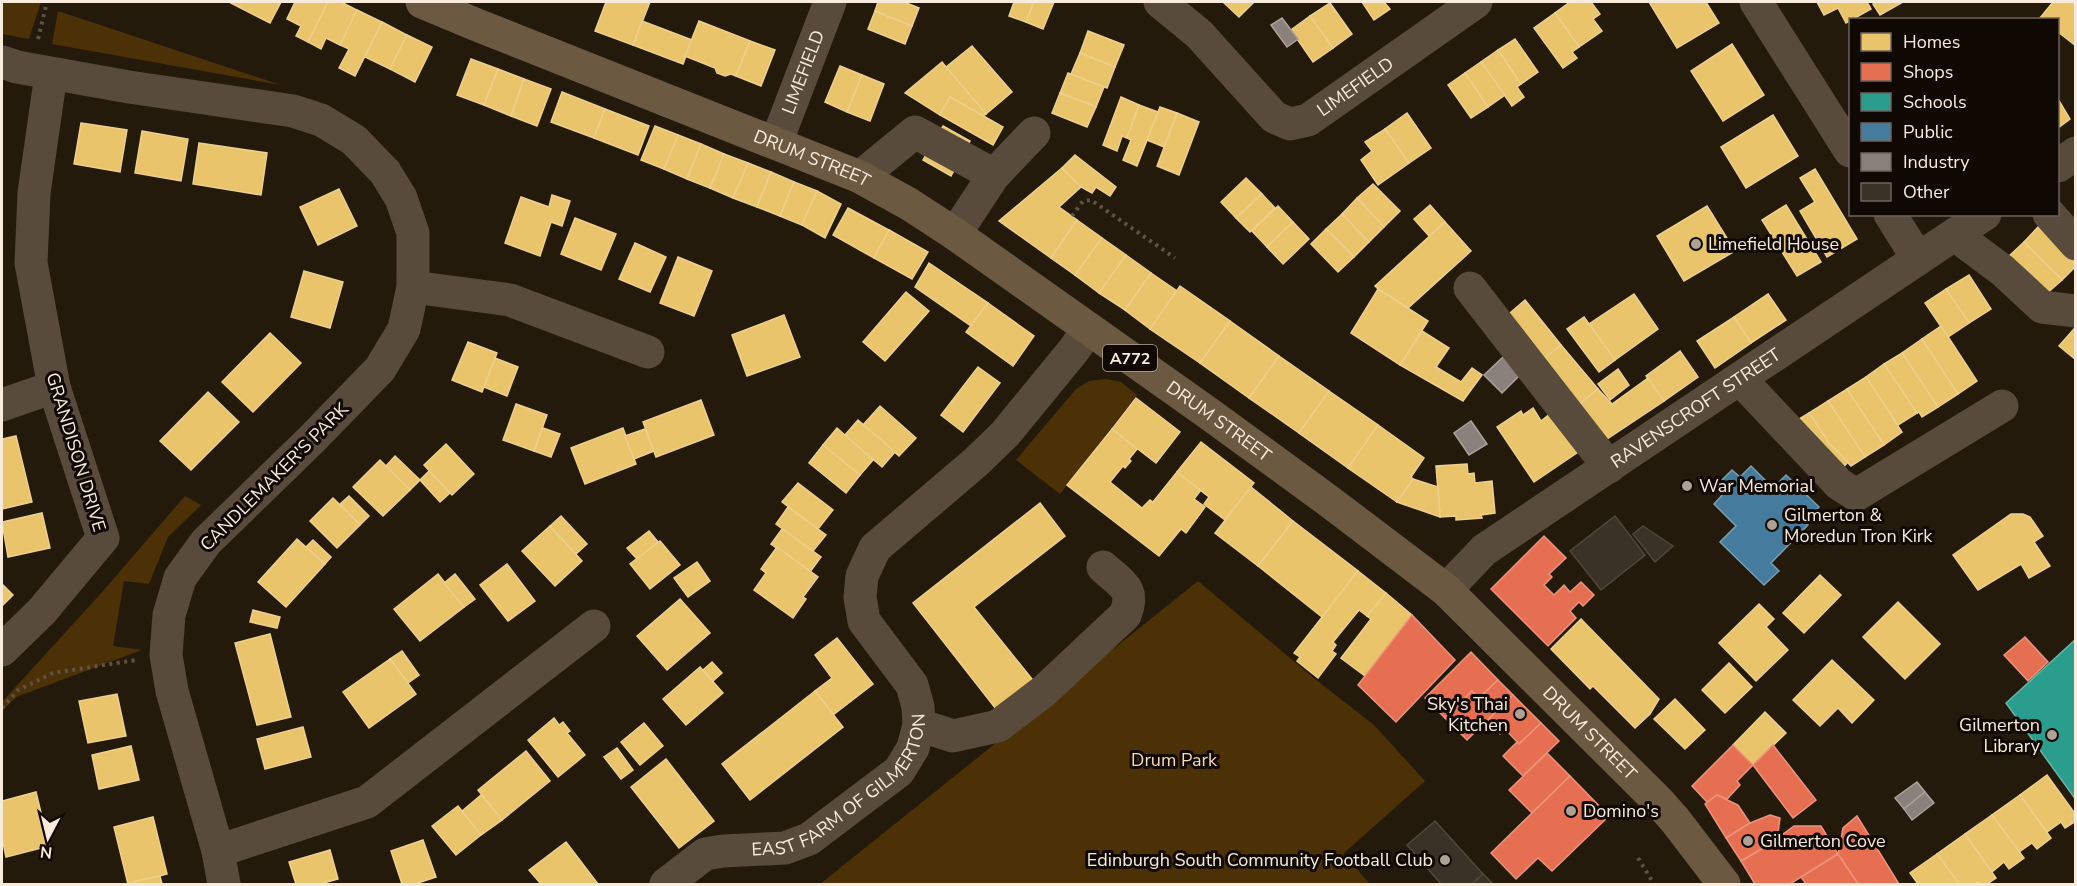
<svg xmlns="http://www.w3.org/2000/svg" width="2077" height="886" viewBox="0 0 2077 886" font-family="'Nunito Sans',sans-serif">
<rect width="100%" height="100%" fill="#241a0c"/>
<g fill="#4c3006">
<path d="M2,2H41L29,39L2,34Z"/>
<path d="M58,11L281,85L52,44Z"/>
<path d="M1106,379L1121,382L1137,395L1060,494L1016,460L1076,389L1089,381Z"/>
<path d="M185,496L201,505L168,537L149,584L124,581L113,646L142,650L16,697L2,711V702L104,590Z"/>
<path d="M1198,581L1315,679L1374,725L1425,781L1343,854L1370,884H820Z"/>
</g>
<g fill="#e9c46a" stroke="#eed08c" stroke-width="1.5">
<path d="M229,2H281L270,23Z"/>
<path d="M295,2H328L308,42L296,36L301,26L287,19Z"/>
<path d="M328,2H341L357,10L340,45L326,38L321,49L308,42Z"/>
<path d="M606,2H650L633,45L595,31Z"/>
<path d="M878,2H904L919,8L912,26L875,11Z"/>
<path d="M1014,2H1034L1026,22L1009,16Z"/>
<path d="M1034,2H1054L1043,29L1026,22Z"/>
<path d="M1223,2H1254L1239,17Z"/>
<path d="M1362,2H1384L1390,9L1374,20Z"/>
<path d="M1570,2H1591L1600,14L1593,19L1602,31L1579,47L1555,13Z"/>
<path d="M1649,2H1706L1719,23L1677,48Z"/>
<path d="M1817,2H1867L1871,9L1846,23L1838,8L1824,15Z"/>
<path d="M1877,2H1903L1880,15L1873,4Z"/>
<path d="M2053,2H2076V46L2058,32V20L2040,18Z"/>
<path d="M1330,3L1352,34L1333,48L1310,16Z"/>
<path d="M357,10L382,22L355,76L339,68L349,49L340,45Z"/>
<path d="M875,11L912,26L905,44L868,29Z"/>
<path d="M1555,13L1579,47L1572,52L1577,58L1563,68L1534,28Z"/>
<path d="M1310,16L1333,48L1313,62L1291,30Z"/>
<path d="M642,21L692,40L683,64L633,45Z"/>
<path d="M699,21L750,41L736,76L731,74L725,76L717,73L715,68L685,56Z"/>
<path d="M382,22L407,35L390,69L365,57Z"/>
<path d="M1088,31L1124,45L1115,67L1080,53Z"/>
<path d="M407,35L432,47L415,82L390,69Z"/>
<path d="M1515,39L1538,72L1521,84L1498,50Z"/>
<path d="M750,41L775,50L761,86L736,76Z"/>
<path d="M1732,44L1764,95L1723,121L1691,71Z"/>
<path d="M972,46L1012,92L986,114L946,67Z"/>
<path d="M1498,50L1521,84L1517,87L1524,97L1512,106L1481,62Z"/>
<path d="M1080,53L1115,67L1107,88L1071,74Z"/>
<path d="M471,59L498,69L484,105L457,95Z"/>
<path d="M942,62L946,67L986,114L983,116L950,97L940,115L905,93Z"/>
<path d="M1481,62L1505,95L1488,107L1465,73Z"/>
<path d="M840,66L862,75L847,112L825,102Z"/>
<path d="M498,69L524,79L511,116L484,105Z"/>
<path d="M1068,73L1104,87L1096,107L1060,93Z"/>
<path d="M1465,73L1488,107L1471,118L1448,85Z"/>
<path d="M862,75L884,84L870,121L847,112Z"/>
<path d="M524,79L551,89L537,126L511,116Z"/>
<path d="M562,92L605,109L594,138L551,122Z"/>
<path d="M1060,93L1096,107L1087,127L1052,113Z"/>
<path d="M950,97L1003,127L993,145L940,115Z"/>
<path d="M1121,97L1139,105L1127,138L1122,136L1117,151L1103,145Z"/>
<path d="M2058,99L2070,119L2058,128Z"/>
<path d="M1139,105L1158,112L1137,166L1123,160L1131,140L1127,138Z"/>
<path d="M1160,107L1177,113L1164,147L1147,140Z"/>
<path d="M605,109L649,126L638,155L594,138Z"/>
<path d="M1177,113L1199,122L1179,175L1157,166Z"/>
<path d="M1407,113L1431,148L1409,163L1385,129Z"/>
<path d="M1773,115L1798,156L1746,188L1721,147Z"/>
<path d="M81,123L127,130L120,172L74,164Z"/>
<path d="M655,126L678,135L664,169L641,160Z"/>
<path d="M943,126L970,141L951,176L923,160Z"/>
<path d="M1385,129L1409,163L1378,185L1361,160L1372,151L1365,142Z"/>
<path d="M142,131L188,139L181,181L135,173Z"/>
<path d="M678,135L701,144L687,179L664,169Z"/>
<path d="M199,143L267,153L261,195L193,184Z"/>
<path d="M701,144L724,154L710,188L687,179Z"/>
<path d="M724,154L748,163L733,198L710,188Z"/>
<path d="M1075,155L1116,187L1110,196L1096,187L1092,193L1081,187L1062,168Z"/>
<path d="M748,163L771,172L757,207L733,198Z"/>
<path d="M1062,168L1081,187L1059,207L1077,220L1051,258L999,221Z"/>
<path d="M1815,169L1857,239L1827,257L1800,211L1815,202L1800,178Z"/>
<path d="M771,172L794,182L780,216L757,207Z"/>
<path d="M1246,178L1262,194L1236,218L1221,202Z"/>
<path d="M794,182L817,191L802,225L780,216Z"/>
<path d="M1373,184L1400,211L1384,227L1357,198Z"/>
<path d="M339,189L357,226L318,245L300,207Z"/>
<path d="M817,191L841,204L825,238L802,225Z"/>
<path d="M1262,194L1275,208L1250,232L1236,218Z"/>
<path d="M552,195L570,201L562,226L551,222L540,256L505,243L521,197L549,207Z"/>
<path d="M1357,198L1384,227L1369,242L1342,214Z"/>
<path d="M1430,205L1445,222L1429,236L1414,219Z"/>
<path d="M1786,205L1821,262L1797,276L1762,220Z"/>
<path d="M1278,206L1293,222L1267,247L1252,231Z"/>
<path d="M1707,206L1735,251L1684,281L1657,236Z"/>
<path d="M848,208L889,230L874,258L833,235Z"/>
<path d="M1342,214L1369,242L1354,257L1326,229Z"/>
<path d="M575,218L616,234L601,270L561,254Z"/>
<path d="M1077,220L1102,238L1075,275L1051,258Z"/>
<path d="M1293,222L1309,239L1283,264L1267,247Z"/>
<path d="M1445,222L1471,251L1408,308L1378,289L1375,286Z"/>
<path d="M2039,226L2076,263V266L2062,280L2024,242Z"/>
<path d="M1326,229L1354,257L1338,272L1311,244Z"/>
<path d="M889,230L928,252L912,279L874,258Z"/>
<path d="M1102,238L1126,255L1099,293L1075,275Z"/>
<path d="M2024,242L2062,280L2045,295L2007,258Z"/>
<path d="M635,243L666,257L650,292L619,279Z"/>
<path d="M1126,255L1151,273L1125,310L1099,293Z"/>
<path d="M678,257L712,271L694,316L660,303Z"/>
<path d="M929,263L988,303L971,326L915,287Z"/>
<path d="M304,271L343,282L330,328L291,317Z"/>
<path d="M1151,273L1177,291L1150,329L1125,310Z"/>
<path d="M1969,275L1991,309L1969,323L1946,289Z"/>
<path d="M1180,286L1230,321L1200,363L1150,329Z"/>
<path d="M1378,289L1428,321L1400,365L1351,333Z"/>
<path d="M1946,289L1969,323L1948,337L1925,303Z"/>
<path d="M906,292L929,311L885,361L863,342Z"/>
<path d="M1634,294L1658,329L1615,360L1589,324Z"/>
<path d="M1768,294L1786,320L1751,343L1734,317Z"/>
<path d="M1525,300L1561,345L1539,363L1503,319Z"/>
<path d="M988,303L1034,336L1013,366L966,332Z"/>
<path d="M784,315L800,357L747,376L732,335Z"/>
<path d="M1584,317L1615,360L1599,372L1567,329Z"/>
<path d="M1734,317L1751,343L1715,368L1697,341Z"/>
<path d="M1230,321L1279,356L1249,398L1200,363Z"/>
<path d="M1941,326L1977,381L1958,394L1922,339Z"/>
<path d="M2074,329L2076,330V360L2059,346Z"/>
<path d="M1422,331L1449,348L1436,367L1461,382L1472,368L1482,375L1463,401L1400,365Z"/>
<path d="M270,333L301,363L253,412L222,382Z"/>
<path d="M1922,339L1958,394L1938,407L1902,353Z"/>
<path d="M468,342L497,353L482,392L452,380Z"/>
<path d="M1561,345L1598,389L1576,407L1539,363Z"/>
<path d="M1680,351L1698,377L1664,401L1646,376Z"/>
<path d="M1902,353L1938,407L1922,417L1919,412L1917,413L1884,364Z"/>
<path d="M1279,356L1329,391L1299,433L1249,398Z"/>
<path d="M495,358L518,367L507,396L484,387Z"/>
<path d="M1884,364L1917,413L1898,425L1866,377Z"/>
<path d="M978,367L1000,383L963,432L941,415Z"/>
<path d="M1618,369L1629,385L1610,400L1598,384Z"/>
<path d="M1866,377L1902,432L1884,445L1847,389Z"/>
<path d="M1648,378L1664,401L1604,441L1576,407L1598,389L1612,404Z"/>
<path d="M1847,389L1884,445L1865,457L1828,401Z"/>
<path d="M1329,391L1378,425L1348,468L1299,433Z"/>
<path d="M208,392L239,422L191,470L160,441Z"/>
<path d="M1136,398L1180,432L1156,463L1112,429Z"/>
<path d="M701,400L714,435L656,457L643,422Z"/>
<path d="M1828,401L1865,457L1851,466L1830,444L1809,413Z"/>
<path d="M516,404L547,415L534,451L503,440Z"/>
<path d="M880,406L916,438L899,456L863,425Z"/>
<path d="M1533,408L1541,421L1551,413L1581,450L1534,482L1497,427L1521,411L1523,415Z"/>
<path d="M1809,413L1830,444L1848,462L1839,472L1791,424Z"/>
<path d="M858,420L895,452L882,467L845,435Z"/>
<path d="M1378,425L1424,458L1411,477L1413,479L1397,502L1348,468Z"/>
<path d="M543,428L560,434L551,457L534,451Z"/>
<path d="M623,428L636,464L585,484L571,448Z"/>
<path d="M837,428L873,460L860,475L823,445Z"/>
<path d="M645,429L654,451L634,459L625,436Z"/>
<path d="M1112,429L1137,449L1129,459L1131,461L1125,468L1123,466L1110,482L1142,508L1150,500L1153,502L1177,472L1201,490L1194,499L1205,507L1186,533L1181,529L1159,556L1067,485Z"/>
<path d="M16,436L32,502L2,509V439Z"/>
<path d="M1201,442L1254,483L1225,520L1204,504L1209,497L1177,472Z"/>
<path d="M446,444L474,474L452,495L424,465Z"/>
<path d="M823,445L860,475L846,493L809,463Z"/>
<path d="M395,456L420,480L410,490L386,466Z"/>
<path d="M380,460L410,490L383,516L353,487Z"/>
<path d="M1467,464L1468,474L1474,473L1475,483L1492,481L1495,513L1481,515L1482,518L1456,520V516L1440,517L1436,466Z"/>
<path d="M429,471L450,493L440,502L420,480Z"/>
<path d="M1413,479L1438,487L1440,517L1397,502Z"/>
<path d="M798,483L833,510L818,529L782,502Z"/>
<path d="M1251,487L1293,521L1258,566L1215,533Z"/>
<path d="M349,496L369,516L360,525L340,504Z"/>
<path d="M333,498L360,525L337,548L310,521Z"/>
<path d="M1040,503L1065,536L974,607L1040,689L1003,718L913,603Z"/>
<path d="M788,507L826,535L813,551L776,524Z"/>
<path d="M42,513L50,548L8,557L2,522Z"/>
<path d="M2011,514H2023L2030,517L2043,536L2034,542L2050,566L2029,578L2021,564L1978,590L1953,555Z"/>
<path d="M561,516L587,544L576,554L550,526Z"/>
<path d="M1293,521L1358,571L1322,617L1258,566Z"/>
<path d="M550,526L582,561L555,586L522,551Z"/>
<path d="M782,529L821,557L810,572L771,544Z"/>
<path d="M649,531L658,542L637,559L627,548Z"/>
<path d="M297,539L325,564L286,607L258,582Z"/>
<path d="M313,540L331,557L325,564L306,547Z"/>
<path d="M660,541L680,565L650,589L630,564Z"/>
<path d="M777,547L818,577L803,597L806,599L793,618L754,590L766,573L761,569Z"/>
<path d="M697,562L710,581L688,597L674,578Z"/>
<path d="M507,564L535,601L508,621L480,585Z"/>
<path d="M1358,571L1386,593L1367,616L1359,610L1333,642L1336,645L1332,651L1336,654L1318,678L1297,661L1300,657L1294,653Z"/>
<path d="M438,574L464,607L420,641L394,609Z"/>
<path d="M455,574L475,599L464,607L444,583Z"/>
<path d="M1820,575L1841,595L1804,633L1783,613Z"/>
<path d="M2,584L13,595L2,606Z"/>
<path d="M1386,593L1412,615L1365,676L1341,658L1371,619L1367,616Z"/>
<path d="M680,599L710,633L667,670L637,636Z"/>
<path d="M1898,602L1940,644L1905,679L1863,637Z"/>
<path d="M1759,604L1774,619L1766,627L1788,650L1756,681L1719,643Z"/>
<path d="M253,610L280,617L277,628L250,622Z"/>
<path d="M1581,619L1659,699L1650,714L1635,728L1593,686L1590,689L1551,649Z"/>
<path d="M270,634L291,717L257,725L235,643Z"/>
<path d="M837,638L873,684L833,715L815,691L832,678L815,655Z"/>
<path d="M402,651L419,675L408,683L390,659Z"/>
<path d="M390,659L416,694L369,728L343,692Z"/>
<path d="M1832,660L1874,700L1852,723L1838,708L1820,726L1793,700Z"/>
<path d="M712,662L722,673L713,681L703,670Z"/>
<path d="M1729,663L1752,687L1725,713L1702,690Z"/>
<path d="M700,667L723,693L686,725L663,699Z"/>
<path d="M815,691L843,727L750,800L722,764Z"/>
<path d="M117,694L126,736L88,743L79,701Z"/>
<path d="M1675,699L1705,730L1685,749L1654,719Z"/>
<path d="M1765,712L1786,733L1753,765L1733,745Z"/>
<path d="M554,718L559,725L563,722L570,731L567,733L585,755L558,777L528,740Z"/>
<path d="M644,723L663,746L640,765L621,742Z"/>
<path d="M303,727L311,757L265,769L257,739Z"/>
<path d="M131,746L139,780L99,789L92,755Z"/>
<path d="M617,748L633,770L621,779L604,757Z"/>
<path d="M526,751L550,781L502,820L478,790Z"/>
<path d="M666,759L714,821L679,848L631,787Z"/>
<path d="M2047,775L2076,815V821L2065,828L2061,822L2047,832L2020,795Z"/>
<path d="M36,792L49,846L6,857L2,838V801Z"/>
<path d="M481,795L502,820L481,835L462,811Z"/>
<path d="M2020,795L2051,838L2037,849L2032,843L2019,852L1992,815Z"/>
<path d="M458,806L481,835L456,855L432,826Z"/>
<path d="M1992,815L2024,858L2009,869L2004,862L1992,872L1965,834Z"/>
<path d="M153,817L167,874L128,884L114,827Z"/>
<path d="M1965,834L1996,878L1987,884H1980L1978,882L1974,884H1959L1937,854Z"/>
<path d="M423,840L436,877L415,884H402L391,851Z"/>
<path d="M566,842L598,884H541L529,870Z"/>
<path d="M330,850L338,879L320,884H296L289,862Z"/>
<path d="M1937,854L1959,884H1918L1910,873Z"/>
<path d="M160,876L162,884H136L135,881Z"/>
</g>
<g fill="#e76f51" stroke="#ec947b" stroke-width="1.5">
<path d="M1544,536L1566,558L1549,574L1552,577L1544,585L1554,595L1564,585L1570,592L1581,582L1594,595L1583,606L1579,602L1570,611L1576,618L1548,646L1491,589Z"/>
<path d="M1412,615L1455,660L1396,722L1358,685Z"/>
<path d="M2025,637L2048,662L2028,681L2004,655Z"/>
<path d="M1471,652L1498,680L1479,698L1472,691L1445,718L1425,698Z"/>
<path d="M1498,680L1513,695L1467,740L1445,718L1472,691L1479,698Z"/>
<path d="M1513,695L1541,723L1519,744L1505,729L1500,734L1487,721Z"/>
<path d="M1541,723L1559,741L1523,776L1503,756L1517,742L1519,744Z"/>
<path d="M1733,745L1753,765L1737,781L1740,785L1727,799L1717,795L1707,802L1692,786Z"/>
<path d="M1773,745L1816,800L1793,818L1753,765Z"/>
<path d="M1547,753L1570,776L1532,813L1509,790Z"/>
<path d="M1570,776L1609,816L1552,871L1538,858L1516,879L1491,853Z"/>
<path d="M1717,795L1738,805L1750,823L1726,838L1705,804Z"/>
<path d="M1770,815L1780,818L1778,833L1763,839L1767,846L1741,861L1726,838L1750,823Z"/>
<path d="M1857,816L1899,884H1858L1838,854L1843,828Z"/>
<path d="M1794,826H1821L1838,854L1790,884H1755L1741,861L1767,846Z"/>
<path d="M1838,854L1858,884H1806L1801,877Z"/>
</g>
<path fill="#2a9d8f" stroke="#68b5a6" stroke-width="1.5" d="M2076,639V800L2006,703Z"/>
<path fill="#457b9d" stroke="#7b9db0" stroke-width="1.5" d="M1751,466L1773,488L1786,475L1819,507L1805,521L1808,525L1771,563L1779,571L1764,585L1720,542L1736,526L1714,504L1726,491L1718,484L1732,470L1740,477Z"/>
<g fill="#8a817c" stroke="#aba199" stroke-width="1.5">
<path d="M1282,18L1298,39L1287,47L1271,25Z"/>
<path d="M1504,356L1521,374L1502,393L1484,375Z"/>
<path d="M1471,421L1487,444L1469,455L1454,433Z"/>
<path d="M1917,782L1925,792L1904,809L1895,798Z"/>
<path d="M1925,792L1934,803L1912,820L1904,809Z"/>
</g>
<g fill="#3b3227" stroke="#4f473b" stroke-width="1.5">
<path d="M1615,516L1645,555L1601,590L1570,551Z"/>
<path d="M1643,526L1673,546L1655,562L1633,534Z"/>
<path d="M1435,821L1483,874L1472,884H1441L1407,845Z"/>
<path d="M1483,874L1493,884H1472Z"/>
</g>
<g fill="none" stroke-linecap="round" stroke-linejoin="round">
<g stroke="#5c5245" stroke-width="4" stroke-dasharray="3 4.5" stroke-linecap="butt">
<path d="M38,39L47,2"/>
<path d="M1072,216L1083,201L1091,200L1175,258"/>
<path d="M2,708L18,690L53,673L136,660"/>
<path d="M1638,858L1654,884"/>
</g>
<g stroke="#584b3c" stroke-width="33">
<path id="s1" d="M1160,2L1199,34L1274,117L1290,124L1308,120L1476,2"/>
<path d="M1756,2L1850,151"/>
<path d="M2,62L17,67L129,87L293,111L321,120L354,140L385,172L401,198L413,233V287L404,329L380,369L311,440L206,542L180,578L169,615L166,655L172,691L218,851L224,884"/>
<path id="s2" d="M776,143L830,2"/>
<path d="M2058,166L2076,153"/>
<path d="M860,177L915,132L994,175"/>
<path d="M1890,214L1918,259"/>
<path d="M2049,214L2076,244"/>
<path d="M955,234L994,175L1034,133"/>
<path d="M1955,235L2002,270L2042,307L2076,311"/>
<path d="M413,287L510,300L648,352"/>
<path d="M1470,288L1609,467"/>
<path d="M1740,379L1839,484L1856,495L2002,406"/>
<path d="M2,405L54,387"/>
<path id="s3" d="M1446,590L1484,550L1985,214"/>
<path d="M2,650L42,611L103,538L54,387L31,263L34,193L51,74"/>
<path d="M919,725L953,736L998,726L1044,691L1125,615C1136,588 1121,584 1103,567"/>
<path d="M218,851L367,802L594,626"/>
<path id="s4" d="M666,884L705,854L723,851L785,848L809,839L899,771L913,748L919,725L918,707L912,685L864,621L860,597L862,576L875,548L976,462L1005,434L1073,351L1089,329"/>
</g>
<path stroke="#6b5a41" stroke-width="33" id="s5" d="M422,2L477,25L860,177L909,204L955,234L1208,413L1326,499L1446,590L1659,802L1675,820L1724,884"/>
</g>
<g fill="#aea294" stroke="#100802" stroke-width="2">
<circle cx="1696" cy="244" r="6"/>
<circle cx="1687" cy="486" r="6"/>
<circle cx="1772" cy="525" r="6"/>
<circle cx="1520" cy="714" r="6"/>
<circle cx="2052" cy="735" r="6"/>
<circle cx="1571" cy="811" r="6"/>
<circle cx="1748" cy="841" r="6"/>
<circle cx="1445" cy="860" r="6"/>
</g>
<g text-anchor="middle" stroke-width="6" stroke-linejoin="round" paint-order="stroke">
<rect fill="#100802" stroke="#b3a89b" stroke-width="1.5" x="1103" y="345" width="54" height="26" rx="4.5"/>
<g font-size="16" font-weight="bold" fill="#f9ecdd">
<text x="1130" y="364">A772</text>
</g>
<g font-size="18" fill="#f9ecdd" stroke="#100802">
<text dy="6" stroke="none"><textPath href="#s2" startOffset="76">LIMEFIELD</textPath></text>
<text dy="6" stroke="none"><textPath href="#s1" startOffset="256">LIMEFIELD</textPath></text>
<text dy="6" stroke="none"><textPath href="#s5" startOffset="420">DRUM STREET</textPath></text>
<text dy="6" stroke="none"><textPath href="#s3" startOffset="310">RAVENSCROFT STREET</textPath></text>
<text dy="6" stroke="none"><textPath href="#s5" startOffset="906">DRUM STREET</textPath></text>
<text transform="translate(76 452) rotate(73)" y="6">GRANDISON DRIVE</text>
<text transform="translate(274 477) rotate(-45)" y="6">CANDLEMAKER'S PARK</text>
<text dy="6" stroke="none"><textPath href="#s5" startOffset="1392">DRUM STREET</textPath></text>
<text dy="6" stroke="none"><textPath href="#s4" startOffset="213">EAST FARM OF GILMERTON</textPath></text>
</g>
<g font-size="18" fill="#f9ecdd" stroke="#100802" text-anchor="start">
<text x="1708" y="250">Limefield House</text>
<text x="1699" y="492">War Memorial</text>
<text x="1784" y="521">Gilmerton &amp;<tspan x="1784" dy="21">Moredun Tron Kirk</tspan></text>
<text x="1508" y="710" text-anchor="end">Sky's Thai<tspan x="1508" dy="21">Kitchen</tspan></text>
<text x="2040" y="731" text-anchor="end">Gilmerton<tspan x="2040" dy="21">Library</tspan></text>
<text x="1583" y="817">Domino's</text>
<text x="1760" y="847">Gilmerton Cove</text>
<text x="1433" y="866" text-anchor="end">Edinburgh South Community Football Club</text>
</g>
<g font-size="18" fill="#f7d9b6" stroke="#100802">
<text x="1174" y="766">Drum Park</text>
</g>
</g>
<rect width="2077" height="886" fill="none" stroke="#f9ecdd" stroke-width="6"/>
<rect x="1849" y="18" width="210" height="198" fill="#100802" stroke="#6d635a" stroke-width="1.5"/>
<rect x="1861" y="33" width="30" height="18" fill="#e9c46a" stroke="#6d635a" stroke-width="1.5"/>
<text x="1903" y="48" font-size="18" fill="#f9ecdd">Homes</text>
<rect x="1861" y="63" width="30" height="18" fill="#e76f51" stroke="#6d635a" stroke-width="1.5"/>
<text x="1903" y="78" font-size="18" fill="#f9ecdd">Shops</text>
<rect x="1861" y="93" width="30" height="18" fill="#2a9d8f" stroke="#6d635a" stroke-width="1.5"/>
<text x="1903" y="108" font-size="18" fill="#f9ecdd">Schools</text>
<rect x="1861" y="123" width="30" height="18" fill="#457b9d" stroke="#6d635a" stroke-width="1.5"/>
<text x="1903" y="138" font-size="18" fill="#f9ecdd">Public</text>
<rect x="1861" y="153" width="30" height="18" fill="#8a817c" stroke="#6d635a" stroke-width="1.5"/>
<text x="1903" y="168" font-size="18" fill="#f9ecdd">Industry</text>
<rect x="1861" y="183" width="30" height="18" fill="#3b3227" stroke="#6d635a" stroke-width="1.5"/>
<text x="1903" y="198" font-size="18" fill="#f9ecdd">Other</text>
<g transform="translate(48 838) rotate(187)" stroke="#100802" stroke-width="4.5" paint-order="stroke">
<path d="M0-4.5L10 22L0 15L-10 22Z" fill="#f9ecdd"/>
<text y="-9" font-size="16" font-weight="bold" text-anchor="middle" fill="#f9ecdd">N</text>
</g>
</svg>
